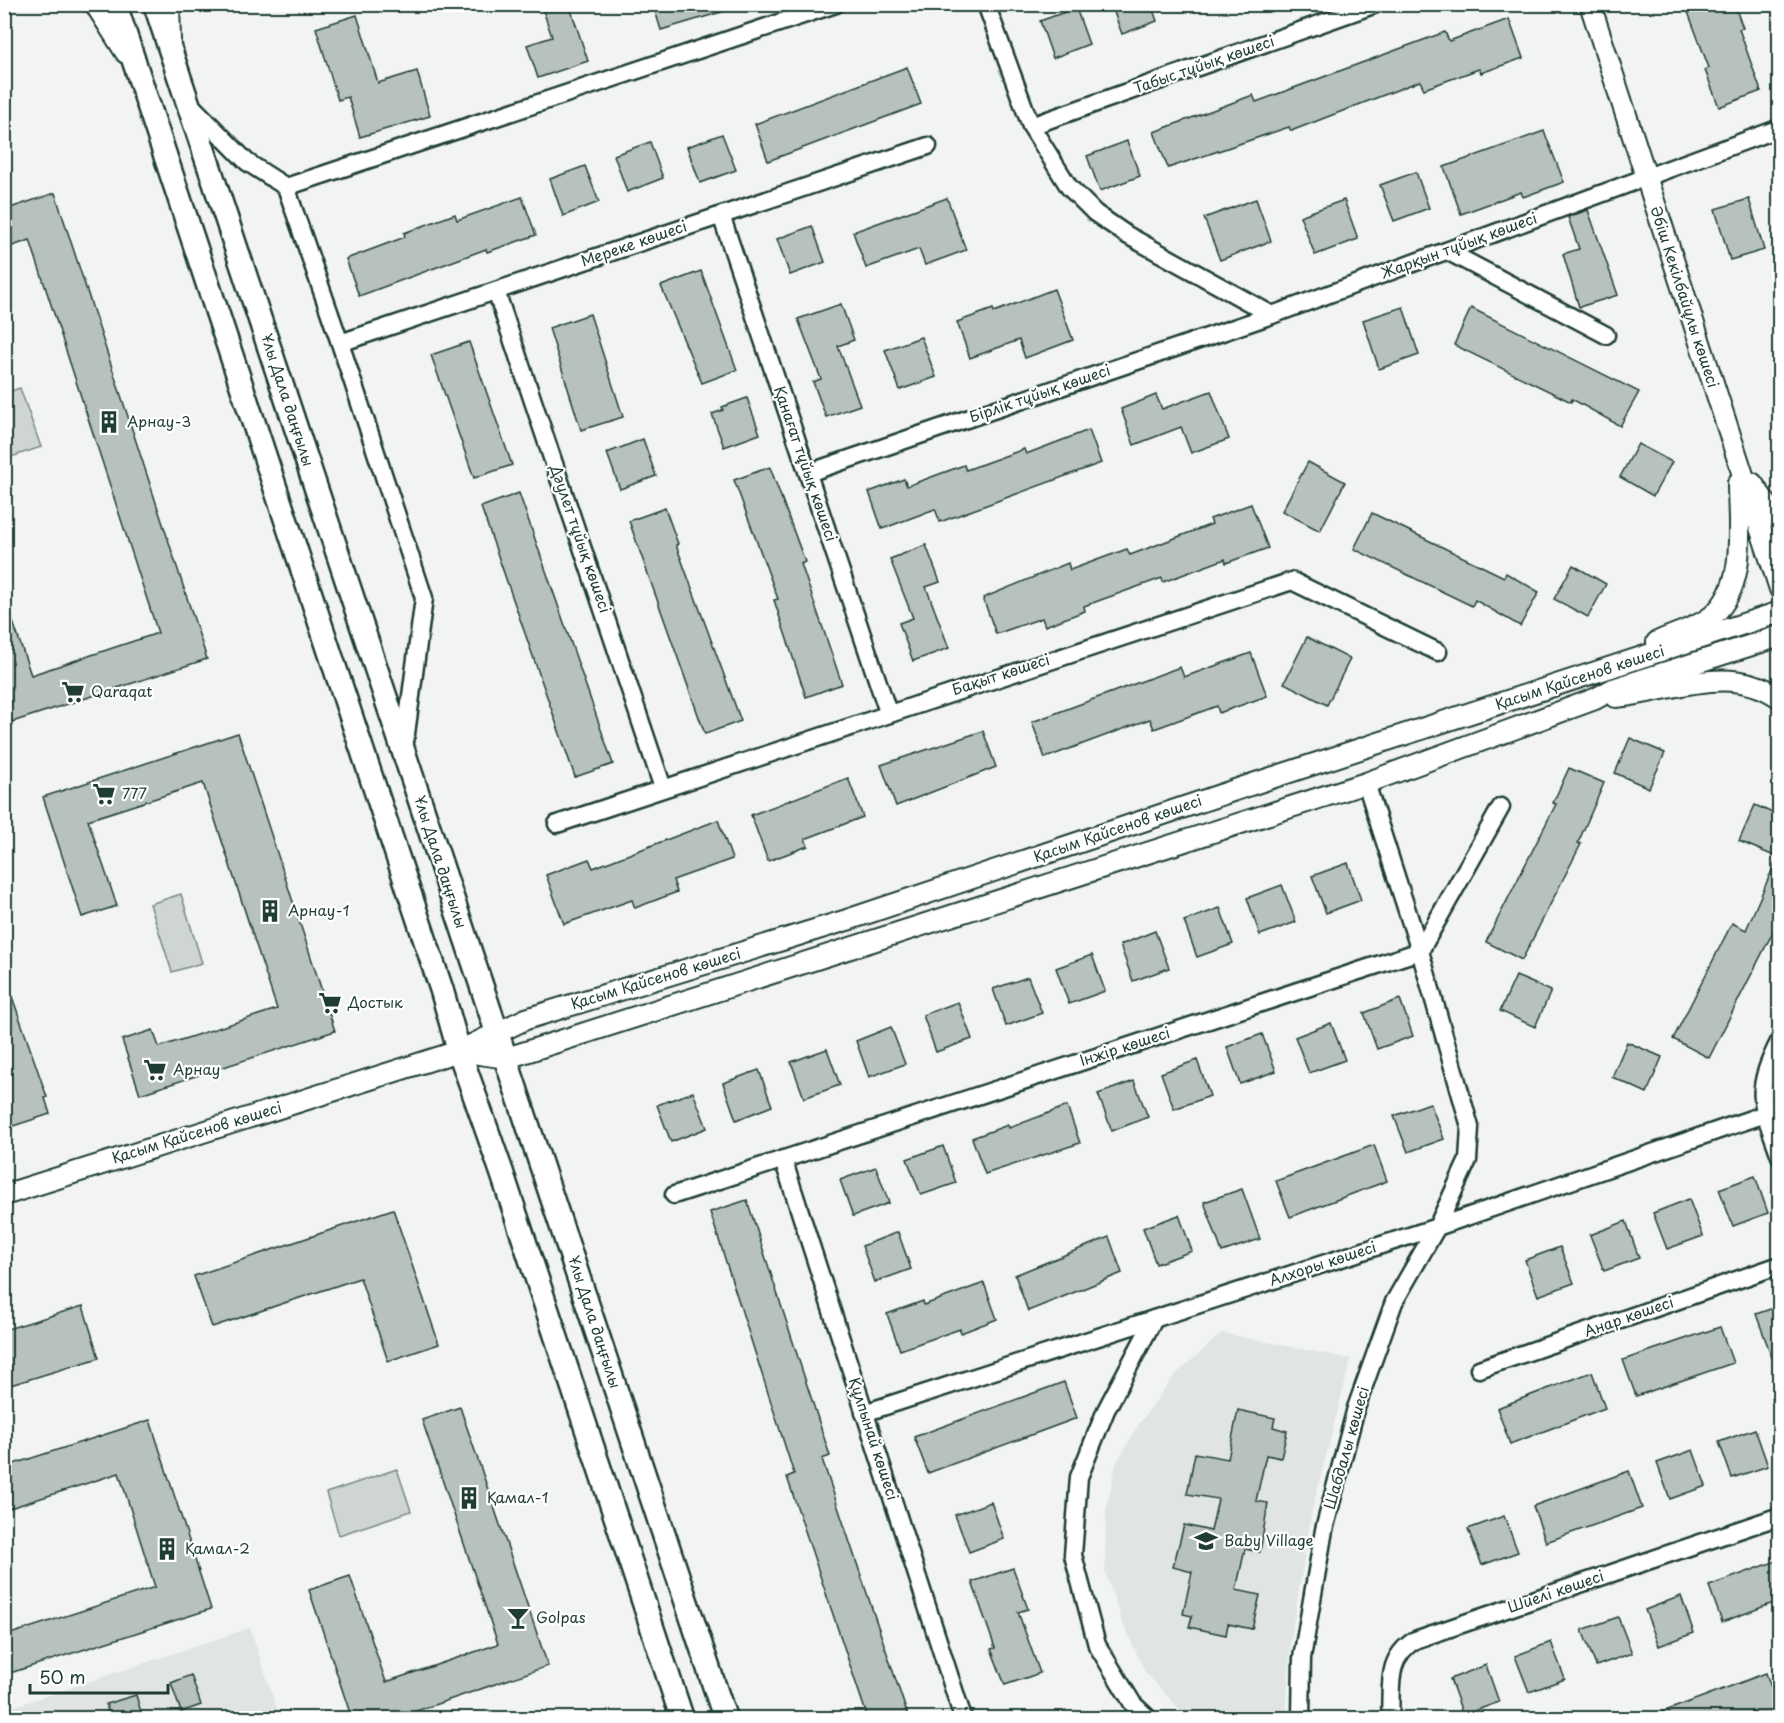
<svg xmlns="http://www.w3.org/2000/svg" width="1784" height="1723" viewBox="0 0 1784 1723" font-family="'Playpen Sans',sans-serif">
<rect width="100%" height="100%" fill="#f2f3f3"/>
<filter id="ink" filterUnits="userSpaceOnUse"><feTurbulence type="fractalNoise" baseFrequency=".0167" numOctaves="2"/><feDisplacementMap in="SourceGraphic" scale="12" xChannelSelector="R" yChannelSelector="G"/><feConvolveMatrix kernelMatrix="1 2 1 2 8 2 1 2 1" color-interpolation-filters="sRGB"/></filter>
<g filter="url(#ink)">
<g fill="#e0e4e3">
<path d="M1222,1333L1351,1359L1312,1510L1291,1638L1286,1718H1188L1145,1672L1123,1624L1105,1572L1106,1510L1116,1464L1139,1424L1174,1376Z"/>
<path d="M250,1628L280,1718H5L4,1710Z"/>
</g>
<g fill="#ced5d3" stroke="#768984" stroke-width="1.5">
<path d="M20,388L41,447L5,459V393Z"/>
<path d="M181,894L202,963L172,972L150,904Z"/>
<path d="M397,1469L411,1511L339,1535L326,1493Z"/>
</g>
<g fill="#b7c1bd" stroke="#1f3d34" stroke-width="1.5">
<path d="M541,4H569L588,61L538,78L527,45L552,37Z"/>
<path d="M653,4H734L735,8L661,30Z"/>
<path d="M1111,4H1151L1157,21L1122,34Z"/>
<path d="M1685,4H1734L1743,28L1739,29L1761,91L1719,107L1705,70L1709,68Z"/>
<path d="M1076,8L1089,44L1053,58L1040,21Z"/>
<path d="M357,15L378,83L417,71L430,116L360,137L348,97L338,100L316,28Z"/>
<path d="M1509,19L1523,58L1481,73L1479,69L1424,89L1420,81L1291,131L1289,127L1168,168L1154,132L1253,95L1256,102L1445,32L1449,41Z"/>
<path d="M907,67L921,104L768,161L755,124Z"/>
<path d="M1544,131L1564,182L1523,197L1521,192L1461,214L1444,167Z"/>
<path d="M722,134L736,170L700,183L687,147Z"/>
<path d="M1127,141L1140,176L1100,191L1087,156Z"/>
<path d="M650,142L663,178L627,192L614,155Z"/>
<path d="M585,166L599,202L563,216L550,179Z"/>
<path d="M1416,172L1429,208L1394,221L1380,185Z"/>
<path d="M55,193L207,659L9,723L4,710V604H7L31,675L158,633L30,240L4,249V210Z"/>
<path d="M522,197L536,235L487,252L486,249L359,296L346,259L405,237L404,233L455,214L457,220Z"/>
<path d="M947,198L966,250L925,265L919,249L866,268L853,232Z"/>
<path d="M1256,199L1271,241L1220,260L1204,218Z"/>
<path d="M1749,199L1764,250L1730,260L1715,209Z"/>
<path d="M1344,200L1358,239L1315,255L1300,216Z"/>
<path d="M1588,210L1618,295L1579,307L1563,254L1579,249L1568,217Z"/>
<path d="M812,226L825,262L790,275L777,239Z"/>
<path d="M701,271L737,370L702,383L661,286Z"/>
<path d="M1054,289L1073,340L1025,358L1019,340L970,358L957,322L993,309L994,312Z"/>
<path d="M841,304L854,340L838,346L860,405L826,417L813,382L821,379L798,319Z"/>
<path d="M1403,307L1419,355L1379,369L1363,320Z"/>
<path d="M1471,308L1639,392L1620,426L1572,399L1571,402L1454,345Z"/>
<path d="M590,314L623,417L581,430L549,328Z"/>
<path d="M921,337L936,377L900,390L885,350Z"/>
<path d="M469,342L512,465L474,478L431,355Z"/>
<path d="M1211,391L1229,439L1191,453L1181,427L1134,445L1121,409L1156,395L1162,409Z"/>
<path d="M747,398L760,434L724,447L712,414L723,410L722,407Z"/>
<path d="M1089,430L1101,463L940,522L935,509L882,529L869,492L904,479L907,486L964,465L966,470L1024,449L1026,454Z"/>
<path d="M643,439L656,476L620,489L607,453Z"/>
<path d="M1638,444L1672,462L1653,496L1620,477Z"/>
<path d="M1308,462L1345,482L1320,531L1282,511Z"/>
<path d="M770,467L805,562L801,564L842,684L806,697L774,600L778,599L734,480Z"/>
<path d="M519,493L613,764L575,777L481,507Z"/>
<path d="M1251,504L1268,548L1226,563L1225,559L1163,582L1162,578L1084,606L1085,611L1045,626L1042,618L996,634L983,598L1068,563L1070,570L1127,549L1130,555L1212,524L1210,519Z"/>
<path d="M665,508L678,544L676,545L741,721L705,734L629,521Z"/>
<path d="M1372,513L1504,577L1506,573L1539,592L1520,626L1475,600L1472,606L1354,549Z"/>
<path d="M926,545L940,582L926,587L949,648L913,661L899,623L913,618L890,559Z"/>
<path d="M1573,565L1606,584L1588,617L1554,599Z"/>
<path d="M1307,637L1350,659L1327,705L1284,683Z"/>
<path d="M1251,653L1267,696L1219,713L1217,706L1154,729L1150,719L1045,758L1032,722L1180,667L1184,677Z"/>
<path d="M983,731L996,767L896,806L881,765Z"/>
<path d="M238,733L335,1031L140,1094L122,1040L153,1030L159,1047L277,1009L203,783L88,820L117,906L82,917L43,797Z"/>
<path d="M1630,738L1665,753L1649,788L1615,773Z"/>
<path d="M1569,768L1604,783L1578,843L1581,844L1522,960L1486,942L1556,804L1553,803Z"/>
<path d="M848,778L863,817L805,839L808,846L768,861L751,815Z"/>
<path d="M1755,805L1779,816V844L1774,856L1739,841Z"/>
<path d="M718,820L732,859L673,880L677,892L635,908L632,900L564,924L546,875L589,859L593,868Z"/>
<path d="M1779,854V920L1709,1058L1673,1039L1732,923L1746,930Z"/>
<path d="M1348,863L1361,900L1326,913L1312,876Z"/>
<path d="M1282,885L1296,922L1260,935L1247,898Z"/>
<path d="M1220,908L1233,944L1197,957L1184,921Z"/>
<path d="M1155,931L1169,968L1133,981L1120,945Z"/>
<path d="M1092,955L1105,991L1069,1004L1056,968Z"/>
<path d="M1516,976L1551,991L1535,1027L1500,1011Z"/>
<path d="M1028,977L1042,1013L1006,1026L993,989Z"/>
<path d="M4,982H7L47,1097L45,1098L50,1114L4,1129Z"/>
<path d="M1400,999L1413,1036L1377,1049L1364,1013Z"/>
<path d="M958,1002L972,1039L936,1052L923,1015Z"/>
<path d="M1331,1023L1345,1060L1309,1073L1295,1037Z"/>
<path d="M891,1027L905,1064L869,1077L856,1041Z"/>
<path d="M1262,1034L1276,1071L1240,1084L1227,1047Z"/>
<path d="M1627,1042L1662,1057L1647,1093L1612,1077Z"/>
<path d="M827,1049L840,1085L804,1098L791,1062Z"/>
<path d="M1197,1060L1210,1096L1174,1109L1161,1073Z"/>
<path d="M759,1070L772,1106L736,1120L723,1083Z"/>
<path d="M1134,1081L1148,1117L1112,1131L1098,1094Z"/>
<path d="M693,1092L707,1128L671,1142L657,1105Z"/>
<path d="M1430,1103L1444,1139L1408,1152L1394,1116Z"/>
<path d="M1067,1106L1080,1143L985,1174L972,1138L1008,1125L1009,1128Z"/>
<path d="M1374,1145L1387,1181L1290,1217L1276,1181Z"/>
<path d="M943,1146L956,1183L921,1195L907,1159Z"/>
<path d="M876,1167L889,1203L853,1216L840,1180Z"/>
<path d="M1755,1176L1768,1213L1733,1226L1719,1189Z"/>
<path d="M1242,1189L1260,1239L1222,1252L1204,1202Z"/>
<path d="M1689,1199L1703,1236L1667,1249L1653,1213Z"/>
<path d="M747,1200L830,1456L822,1459L909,1719H868L787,1477L794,1474L710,1212Z"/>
<path d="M393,1209L439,1344L388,1361L360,1278L212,1327L194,1276Z"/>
<path d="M1179,1215L1192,1251L1156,1264L1143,1228Z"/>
<path d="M1626,1221L1639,1258L1604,1271L1590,1235Z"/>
<path d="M898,1232L911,1269L875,1282L862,1246Z"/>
<path d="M1109,1237L1122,1273L1028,1311L1015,1275Z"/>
<path d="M1560,1247L1574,1283L1538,1296L1525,1260Z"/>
<path d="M984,1283L997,1319L961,1333L960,1329L900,1350L887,1314L923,1301L924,1305Z"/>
<path d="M83,1306L99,1358L4,1387V1330Z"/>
<path d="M1779,1306V1373L1778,1374L1756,1314Z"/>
<path d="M1720,1327L1733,1363L1636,1396L1623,1360Z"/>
<path d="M1592,1372L1605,1408L1510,1444L1497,1408Z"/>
<path d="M1064,1382L1077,1418L928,1473L914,1437Z"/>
<path d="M460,1407L548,1666L393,1719H352L309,1590L350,1576L386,1682L498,1644L422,1420Z"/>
<path d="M1238,1410L1275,1418L1273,1427L1287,1431L1281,1458L1266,1455L1256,1501L1268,1503L1260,1552L1245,1549L1236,1590L1260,1595L1252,1629L1228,1624L1226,1635L1189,1627L1192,1616L1183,1614L1192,1572L1173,1567L1184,1525L1211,1531L1218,1499L1187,1494L1195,1453L1228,1459Z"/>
<path d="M150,1420L211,1609L4,1675V1636L155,1587L119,1473L4,1510V1467Z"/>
<path d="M1755,1429L1768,1466L1732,1478L1719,1442Z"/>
<path d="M1693,1450L1706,1486L1670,1499L1657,1463Z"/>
<path d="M1629,1471L1642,1508L1546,1542L1533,1506Z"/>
<path d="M991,1502L1004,1539L969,1552L955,1515Z"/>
<path d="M1504,1516L1518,1552L1482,1565L1468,1529Z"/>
<path d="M1779,1560V1601L1722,1622L1709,1586Z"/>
<path d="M1013,1568L1028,1609L1018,1612L1040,1673L1005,1685L991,1649L995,1648L972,1582Z"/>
<path d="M1681,1596L1694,1633L1659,1646L1645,1610Z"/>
<path d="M1618,1617L1632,1653L1596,1666L1582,1630Z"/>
<path d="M1551,1642L1565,1679L1529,1692L1515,1656Z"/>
<path d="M1486,1665L1499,1702L1463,1715L1450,1679Z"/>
<path d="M1766,1673L1779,1710L1756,1719H1644Z"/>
<path d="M191,1675L201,1705L181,1712L171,1683Z"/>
<path d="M136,1695L143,1719H110L106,1704Z"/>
</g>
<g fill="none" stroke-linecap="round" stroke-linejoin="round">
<g stroke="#1f3d34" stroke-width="21">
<g id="minor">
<path d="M986,4L1031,126L1069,187L1095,213L1127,235L1272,315"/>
<path d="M191,105L247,162L286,187L340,343L424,598L404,749"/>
<path d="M1031,126L1376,4"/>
<path d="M286,187L836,4"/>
<path d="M721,215L888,712"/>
<path d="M1447,251L1606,335"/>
<path d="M496,291L663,788"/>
<path d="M340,343L928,146"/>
<path d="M808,473L1272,315L1780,128"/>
<path d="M557,824L1292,581L1438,652"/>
<path d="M1780,1040C1753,1093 1761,1102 1780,1156"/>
<path d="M783,1159L963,1718"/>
<path d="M674,1195L1420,951L1501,807"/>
<path d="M1479,1369L1780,1265"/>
<path d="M864,1413L1437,1227L1780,1109"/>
<path d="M1148,1718L1133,1704L1097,1645L1073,1555L1079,1477L1106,1410L1154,1319"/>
<path d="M1301,1718L1302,1658L1324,1530L1356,1408L1394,1302L1437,1227L1468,1160L1470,1127L1420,951L1366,783"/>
<path d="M1390,1718C1392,1686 1385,1659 1415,1640L1780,1516"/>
</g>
</g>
<g stroke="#1f3d34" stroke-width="24">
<g id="tertiary">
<path d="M95,4L126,53"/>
<path d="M169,4L170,40"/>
<path d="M1590,4L1780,589"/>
<path d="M1752,483L1780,523"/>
<path d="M1657,642C1674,634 1697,628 1712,616C1748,586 1738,526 1738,483"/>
<path d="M1616,697C1670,692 1730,662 1780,698"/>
<path d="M459,1051L507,1058L1366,783L1595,699L1613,689L1780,636"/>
<path d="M4,1195L459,1051L526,1019L847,920L1265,780L1780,612"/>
</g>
</g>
<g stroke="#1f3d34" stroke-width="27">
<g id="secondary">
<path d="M115,4L442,991L459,1051L502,1173L682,1718"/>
<path d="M155,4L725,1718"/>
</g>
</g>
<use href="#minor" stroke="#fff" stroke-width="16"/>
<use href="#tertiary" stroke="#fff" stroke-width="20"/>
<use href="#secondary" stroke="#fff" stroke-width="22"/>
</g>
</g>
<defs>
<g id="building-bare" transform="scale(1.8)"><path d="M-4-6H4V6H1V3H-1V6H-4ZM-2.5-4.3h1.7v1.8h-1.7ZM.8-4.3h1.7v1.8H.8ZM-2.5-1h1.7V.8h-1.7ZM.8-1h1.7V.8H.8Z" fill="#1f3d34" stroke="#fff" stroke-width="2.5" paint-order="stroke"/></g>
<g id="supermarket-bare" transform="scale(1.8)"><path d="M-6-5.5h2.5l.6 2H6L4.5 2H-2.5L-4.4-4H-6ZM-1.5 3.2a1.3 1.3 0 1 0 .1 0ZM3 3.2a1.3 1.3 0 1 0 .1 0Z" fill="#1f3d34" stroke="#fff" stroke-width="2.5" paint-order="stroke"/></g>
<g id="school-bare" transform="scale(1.8)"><path d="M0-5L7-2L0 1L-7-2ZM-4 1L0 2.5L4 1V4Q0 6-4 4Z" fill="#1f3d34" stroke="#fff" stroke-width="2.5" paint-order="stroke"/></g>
<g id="bar-bare" transform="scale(1.8)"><path d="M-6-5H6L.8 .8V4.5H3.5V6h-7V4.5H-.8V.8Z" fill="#1f3d34" stroke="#fff" stroke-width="2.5" paint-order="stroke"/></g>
</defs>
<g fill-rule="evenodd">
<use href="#building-bare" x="109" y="422"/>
<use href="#supermarket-bare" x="73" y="692"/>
<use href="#supermarket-bare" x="104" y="794"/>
<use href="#building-bare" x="270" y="911"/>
<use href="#supermarket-bare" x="330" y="1003"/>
<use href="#supermarket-bare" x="155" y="1070"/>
<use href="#building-bare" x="469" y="1498"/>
<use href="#school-bare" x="1206" y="1541"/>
<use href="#building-bare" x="167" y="1549"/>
<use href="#bar-bare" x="518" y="1618"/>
</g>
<g text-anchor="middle" stroke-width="4.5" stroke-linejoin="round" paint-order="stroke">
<g font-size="15" fill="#1f3d34" stroke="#fff">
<text transform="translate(1204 65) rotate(-19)" y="5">Табыс тұйық көшесі</text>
<text transform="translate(634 244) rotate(-19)" y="5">Мереке көшесі</text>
<text transform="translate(1459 246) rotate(-20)" y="5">Жарқын тұйық көшесі</text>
<text transform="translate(1684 297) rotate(72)" y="5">Әбіш Кекілбайұлы көшесі</text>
<text transform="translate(1040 394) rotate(-19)" y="5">Бірлік тұйық көшесі</text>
<text transform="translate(287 400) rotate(72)" y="5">Ұлы Дала даңғылы</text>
<text transform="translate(805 464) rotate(71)" y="5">Қанағат тұйық көшесі</text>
<text transform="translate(580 539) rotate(71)" y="5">Дәулет тұйық көшесі</text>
<text transform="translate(1001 675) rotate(-18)" y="5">Бақыт көшесі</text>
<text transform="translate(1580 678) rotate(-18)" y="5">Қасым Қайсенов көшесі</text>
<text transform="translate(1118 829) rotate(-19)" y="5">Қасым Қайсенов көшесі</text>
<text transform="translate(440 862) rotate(72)" y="5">Ұлы Дала даңғылы</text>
<text transform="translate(656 979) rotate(-17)" y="5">Қасым Қайсенов көшесі</text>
<text transform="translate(1125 1047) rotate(-18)" y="5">Інжір көшесі</text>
<text transform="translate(197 1133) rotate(-17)" y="5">Қасым Қайсенов көшесі</text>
<text transform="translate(1323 1264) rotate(-18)" y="5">Алхоры көшесі</text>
<text transform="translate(1629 1317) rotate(-19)" y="5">Анар көшесі</text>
<text transform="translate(594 1322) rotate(72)" y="5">Ұлы Дала даңғылы</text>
<text transform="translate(873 1439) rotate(72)" y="5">Құлпынай көшесі</text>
<text transform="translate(1347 1448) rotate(-74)" y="5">Шабдалы көшесі</text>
<text transform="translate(1556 1592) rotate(-19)" y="5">Шиелі көшесі</text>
</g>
<g font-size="15" fill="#1f3d34" stroke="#fff" text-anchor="start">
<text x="127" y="427">Арнау-3</text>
<text x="91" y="697">Qaraqat</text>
<text x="122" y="799">777</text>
<text x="288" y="916">Арнау-1</text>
<text x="348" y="1008">Достык</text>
<text x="173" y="1075">Арнау</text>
<text x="487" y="1503">Қамал-1</text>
<text x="1224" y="1546">Baby Village</text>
<text x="185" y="1554">Қамал-2</text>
<text x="536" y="1623">Golpas</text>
</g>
</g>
<rect width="1784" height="1723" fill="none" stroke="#fff" stroke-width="24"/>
<rect x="12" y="12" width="1760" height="1699" fill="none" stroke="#1f3d34" stroke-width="2" filter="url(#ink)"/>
<path d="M30 1684v9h138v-9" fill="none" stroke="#1f3d34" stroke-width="3"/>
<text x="39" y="1684" font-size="18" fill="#1f3d34" stroke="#ffffff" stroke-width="4.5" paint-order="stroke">50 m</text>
</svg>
